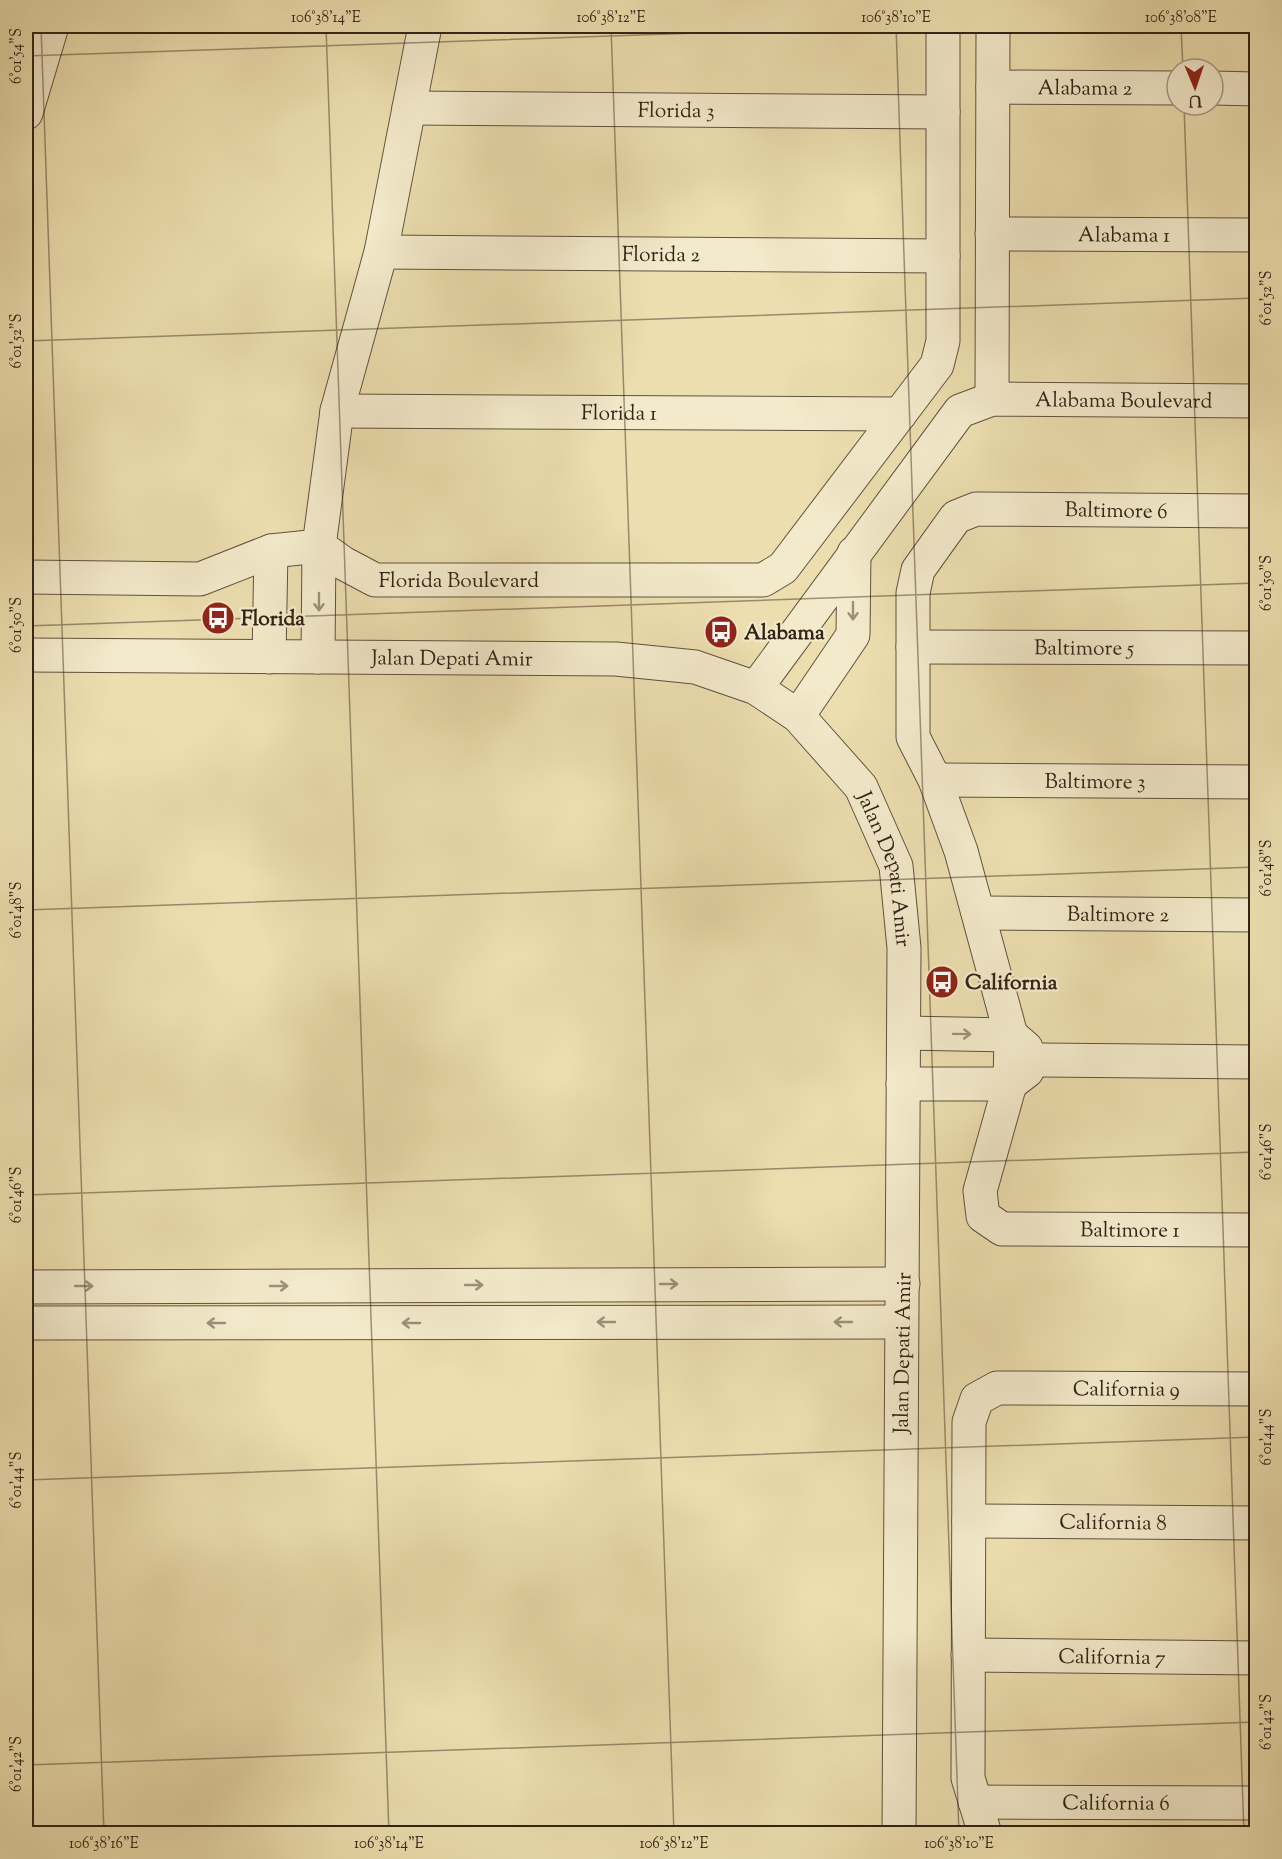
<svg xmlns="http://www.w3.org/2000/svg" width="1282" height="1859" viewBox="0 0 1282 1859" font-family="'Sorts Mill Goudy',serif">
<rect width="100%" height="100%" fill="#ecdeaf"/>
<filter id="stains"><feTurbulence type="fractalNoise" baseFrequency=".00333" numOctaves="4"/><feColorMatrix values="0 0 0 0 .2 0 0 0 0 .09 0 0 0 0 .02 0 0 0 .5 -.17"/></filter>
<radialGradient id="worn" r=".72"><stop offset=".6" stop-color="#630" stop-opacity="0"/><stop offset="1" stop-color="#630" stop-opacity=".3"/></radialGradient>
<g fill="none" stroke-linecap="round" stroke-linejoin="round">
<g stroke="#60523d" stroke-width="35">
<g id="minor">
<path id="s1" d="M993,87L1177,88"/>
<path d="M1213,88L1256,89"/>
<path id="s2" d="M409,108L943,112"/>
<path d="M26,113L52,26"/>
<path id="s3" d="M992,234L1256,235"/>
<path id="s4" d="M381,252L943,256"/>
<path d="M992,399L993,26"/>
<path id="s5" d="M337,411L900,414"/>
<path id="s6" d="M1256,511L976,509L956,517L918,570L913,593V737L935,780L961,851L1011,1035L1010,1084L980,1191L983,1216L1002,1229L1256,1230"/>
<path id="s7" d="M26,577L200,579L271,551L319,546L343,563L375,580H763L783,568L937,365L943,341V26"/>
<path id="s8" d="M913,647L1256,648"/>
<path id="s9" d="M26,655L616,659L695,667L756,688L798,716L861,787L896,866L904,948L899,1834"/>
<path d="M269,657L271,551"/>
<path d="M318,657L319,546L337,411L381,252L425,26"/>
<path id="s10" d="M756,688L960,411L992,399L1256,401"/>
<path d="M798,716L853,635L854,553"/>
<path id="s11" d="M935,780L1256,782"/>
<path id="s12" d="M978,913L1256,915"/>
<path d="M904,1033L1011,1035L1026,1048"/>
<path d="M1040,1060L1256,1062"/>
<path d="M903,1084H1010L1027,1071"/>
<path d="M26,1287L903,1284"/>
<path d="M26,1323L901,1322"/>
<path id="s13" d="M969,1521L1256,1523"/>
<path id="s14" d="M968,1655L1256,1658"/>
<path id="s15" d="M975,1802L1256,1803"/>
<path id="s16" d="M985,1834L968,1778L969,1422L977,1399L997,1388L1256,1389"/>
</g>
</g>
<use href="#minor" stroke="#f3eacb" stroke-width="33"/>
</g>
<defs><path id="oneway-shaft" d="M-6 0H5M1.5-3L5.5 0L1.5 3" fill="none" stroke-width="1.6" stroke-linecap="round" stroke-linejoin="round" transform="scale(1.5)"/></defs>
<g stroke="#9c907a">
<use href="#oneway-shaft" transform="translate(319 602) rotate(90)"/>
<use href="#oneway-shaft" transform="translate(853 611) rotate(90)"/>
<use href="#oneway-shaft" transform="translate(962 1034) rotate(1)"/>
<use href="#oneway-shaft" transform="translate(669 1284)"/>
<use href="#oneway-shaft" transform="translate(474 1285)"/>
<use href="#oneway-shaft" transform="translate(84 1286)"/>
<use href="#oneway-shaft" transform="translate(279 1286)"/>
<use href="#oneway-shaft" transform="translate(606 1322) rotate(180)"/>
<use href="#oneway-shaft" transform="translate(843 1322) rotate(180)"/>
<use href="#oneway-shaft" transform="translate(216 1323) rotate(180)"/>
<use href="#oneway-shaft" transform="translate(411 1323) rotate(180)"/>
</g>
<path fill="none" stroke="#322317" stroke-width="1.5" stroke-opacity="0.45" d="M41,26L104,1834M326,26L389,1834M611,26L674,1834M896,26L959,1834M1181,26L1183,69M26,56L904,26M1184,105L1244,1834M26,341L1256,298M26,626L1256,583M26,910L1256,867M26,1195L1256,1152M26,1480L1256,1437M26,1765L1256,1722"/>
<defs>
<g id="bus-disc" transform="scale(1.725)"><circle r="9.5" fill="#8f2418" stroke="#f3eacb"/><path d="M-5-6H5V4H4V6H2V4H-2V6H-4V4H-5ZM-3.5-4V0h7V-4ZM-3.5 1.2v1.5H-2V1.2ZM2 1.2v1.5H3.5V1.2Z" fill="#fff"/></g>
</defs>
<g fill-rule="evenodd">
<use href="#bus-disc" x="218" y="618"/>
<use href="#bus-disc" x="721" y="632"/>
<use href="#bus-disc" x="942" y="982"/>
</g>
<g text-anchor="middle" stroke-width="4.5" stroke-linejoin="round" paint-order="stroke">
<g font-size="21" fill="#322317" stroke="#f3eacb">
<text dy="7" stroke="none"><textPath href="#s1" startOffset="92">Alabama 2</textPath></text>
<text dy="7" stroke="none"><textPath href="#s2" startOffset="267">Florida 3</textPath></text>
<text dy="7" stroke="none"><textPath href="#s3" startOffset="132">Alabama 1</textPath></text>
<text dy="7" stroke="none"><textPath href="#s4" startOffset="280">Florida 2</textPath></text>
<text dy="7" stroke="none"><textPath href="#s10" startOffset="510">Alabama Boulevard</textPath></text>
<text dy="7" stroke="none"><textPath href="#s5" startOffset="282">Florida 1</textPath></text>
<text transform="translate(1116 510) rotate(1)" y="7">Baltimore 6</text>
<text dy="7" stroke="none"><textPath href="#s7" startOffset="448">Florida Boulevard</textPath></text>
<text dy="7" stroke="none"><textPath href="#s8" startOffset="171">Baltimore 5</textPath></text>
<text dy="7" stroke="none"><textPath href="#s9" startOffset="426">Jalan Depati Amir</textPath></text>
<text dy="7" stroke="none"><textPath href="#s11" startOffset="160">Baltimore 3</textPath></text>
<text dy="7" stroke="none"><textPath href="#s9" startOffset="966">Jalan Depati Amir</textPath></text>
<text dy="7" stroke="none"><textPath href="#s12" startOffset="140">Baltimore 2</textPath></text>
<text dy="7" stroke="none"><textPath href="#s6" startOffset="1185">Baltimore 1</textPath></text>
<text transform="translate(902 1353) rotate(-89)" y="7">Jalan Depati Amir</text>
<text dy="7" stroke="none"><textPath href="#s16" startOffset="591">California 9</textPath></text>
<text dy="7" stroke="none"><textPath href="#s13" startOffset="144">California 8</textPath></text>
<text dy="7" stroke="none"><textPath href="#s14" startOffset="144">California 7</textPath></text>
<text dy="7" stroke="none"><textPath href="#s15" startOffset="141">California 6</textPath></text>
</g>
<g font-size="21" font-weight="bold" fill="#322317" stroke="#f3eacb" text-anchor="start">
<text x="241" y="625">Florida</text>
<text x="744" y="639">Alabama</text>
<text x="965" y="989">California</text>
</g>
</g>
<rect width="1282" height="1859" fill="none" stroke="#ecdeaf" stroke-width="66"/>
<g transform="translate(1195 87) rotate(178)"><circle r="28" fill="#f3eacb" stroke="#a69a83" stroke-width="1.5"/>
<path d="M0-4.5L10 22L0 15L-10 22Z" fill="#8f2418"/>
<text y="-9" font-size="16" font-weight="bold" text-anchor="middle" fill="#322317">U</text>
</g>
<rect x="33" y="33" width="1216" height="1793" fill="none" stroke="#322317" stroke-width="2"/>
<g font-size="15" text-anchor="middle" fill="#322317">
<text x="326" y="22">106°38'14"E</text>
<text x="611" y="22">106°38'12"E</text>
<text x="896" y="22">106°38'10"E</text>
<text x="1181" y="22">106°38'08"E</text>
<text transform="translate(16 56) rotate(-90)" y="5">6°01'54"S</text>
<text transform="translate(1266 298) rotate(-90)" y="5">6°01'52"S</text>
<text transform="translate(16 341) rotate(-90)" y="5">6°01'52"S</text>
<text transform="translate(1266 583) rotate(-90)" y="5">6°01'50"S</text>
<text transform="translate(16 625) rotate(-90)" y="5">6°01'50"S</text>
<text transform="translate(1266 868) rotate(-90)" y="5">6°01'48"S</text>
<text transform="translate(16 910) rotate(-90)" y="5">6°01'48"S</text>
<text transform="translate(1266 1152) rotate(-90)" y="5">6°01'46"S</text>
<text transform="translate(16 1195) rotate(-90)" y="5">6°01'46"S</text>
<text transform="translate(1266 1437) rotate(-90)" y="5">6°01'44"S</text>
<text transform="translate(16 1480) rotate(-90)" y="5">6°01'44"S</text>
<text transform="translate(1266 1722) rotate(-90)" y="5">6°01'42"S</text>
<text transform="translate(16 1764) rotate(-90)" y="5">6°01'42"S</text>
<text x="104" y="1848">106°38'16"E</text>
<text x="389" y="1848">106°38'14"E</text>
<text x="674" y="1848">106°38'12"E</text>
<text x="959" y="1848">106°38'10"E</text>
</g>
<rect width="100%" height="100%" filter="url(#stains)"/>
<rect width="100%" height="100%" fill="url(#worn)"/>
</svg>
